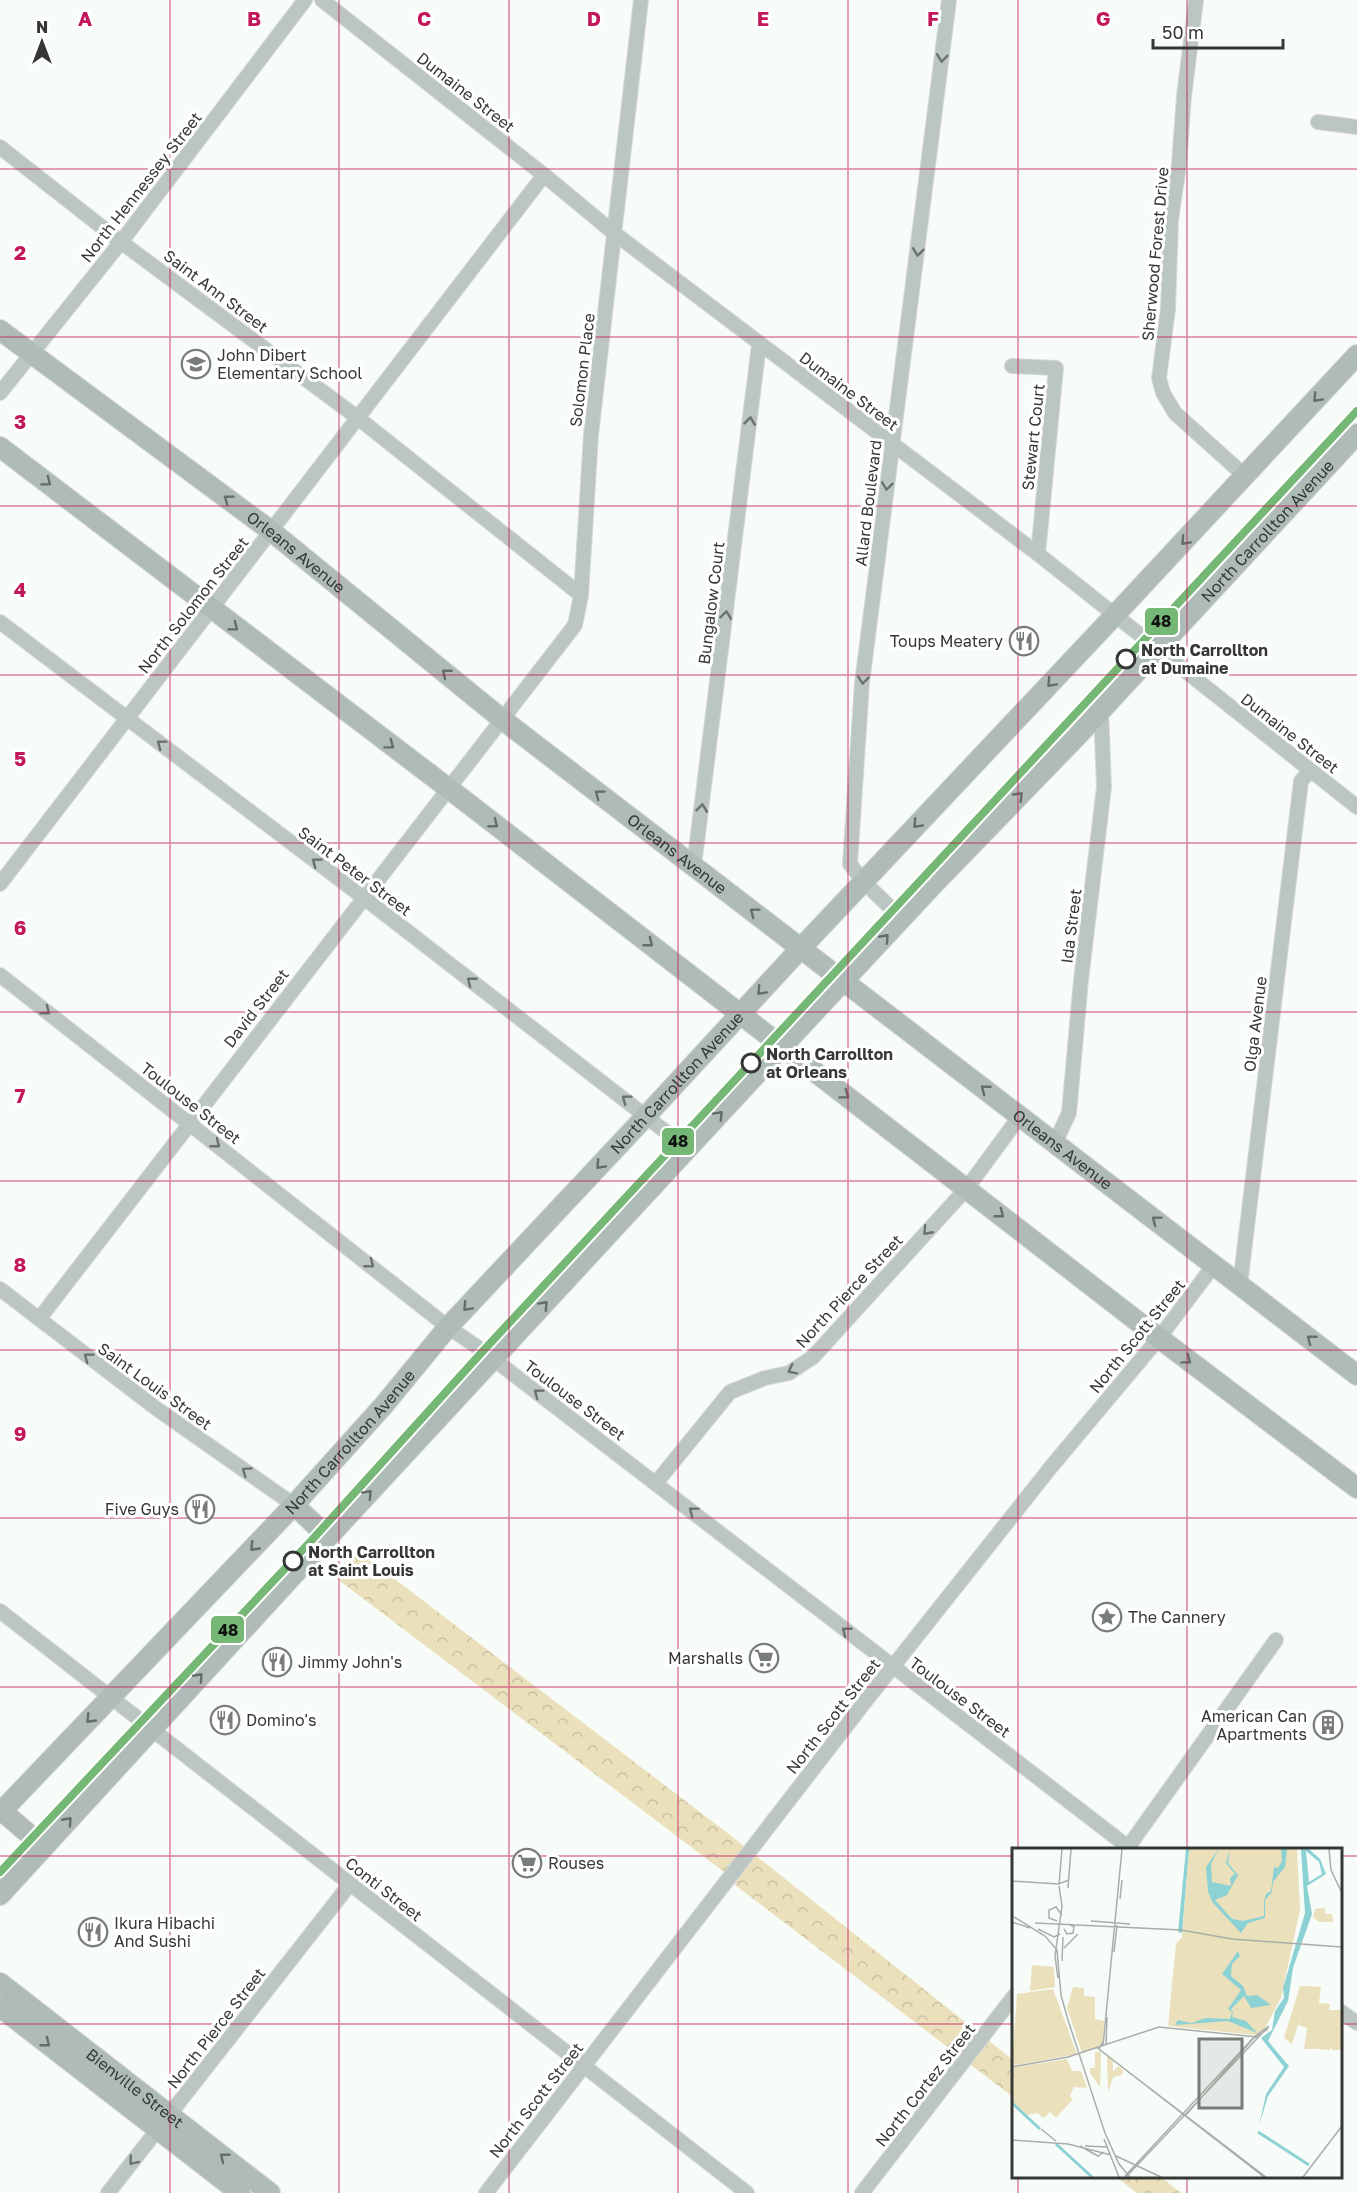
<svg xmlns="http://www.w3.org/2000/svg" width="1357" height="2193" viewBox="0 0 1357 2193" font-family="'Golos Text',sans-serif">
<defs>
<pattern id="park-crowns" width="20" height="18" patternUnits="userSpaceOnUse" patternTransform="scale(1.5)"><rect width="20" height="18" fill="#eae0bb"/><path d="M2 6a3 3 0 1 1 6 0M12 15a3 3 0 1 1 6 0" fill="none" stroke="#c9c1a1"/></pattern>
</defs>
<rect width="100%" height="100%" fill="#f8fcf8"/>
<g fill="url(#park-crowns)">
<path d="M358,1551L730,1835L1013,2060V2097L735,1885L736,1881L332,1575Z"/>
<path d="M1116,2177H1161L1181,2193H1137Z"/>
</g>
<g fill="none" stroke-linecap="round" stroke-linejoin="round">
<g stroke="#d6d8d6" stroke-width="16">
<g id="street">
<path d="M322,0L544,175L614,233L1038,554L1357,807"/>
<path d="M1196,0L1184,96L1179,165L1171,220L1168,309L1159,378L1163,393L1175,413L1245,476"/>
<path d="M1318,122L1357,127"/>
<path d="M0,147L121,242L358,418L581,595"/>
<path d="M1012,366L1056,368L1038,554"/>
<path d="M0,393L121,242L305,0"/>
<path d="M0,622L363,897L688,1149"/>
<path d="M694,866L759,345"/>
<path d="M0,884L544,175"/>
<path d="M902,919L863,881L850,864L862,683L949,0"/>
<path d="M0,975L448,1327L483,1351L1132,1850"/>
<path d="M1055,1143L1069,1113L1081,980L1104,787L1101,709"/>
<path d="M1240,1285L1301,781L1310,771"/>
<path d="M0,1289L157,1409L294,1505"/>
<path d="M39,1319L575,625L581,595L591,435L641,0"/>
<path d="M656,1483L730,1392L765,1378L789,1373L813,1357L967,1188L1020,1116"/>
<path d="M0,1611L747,2193"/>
<path d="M1126,1850L1276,1640"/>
<path d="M1340,2011L1357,2023"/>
<path d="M108,2193L350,1884"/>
<path d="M486,2193L864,1703L1051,1467L1159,1338L1214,1265"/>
<path d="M862,2193L1014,1996"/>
</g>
</g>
<g stroke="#d6d8d6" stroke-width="22">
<g id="secondary">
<path id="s1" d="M0,330L271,531L503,720L1357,1375"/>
<path d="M0,447L461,798L1159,1338L1357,1488"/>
<path d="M294,1505L328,1537"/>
<path d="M2,1811L44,1847"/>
<path id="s2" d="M0,1813L294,1505L384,1405L448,1327L647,1115L801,948L1114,616L1357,355"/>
<path id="s3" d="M0,1895L319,1547L764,1066L932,886L1080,733L1357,434"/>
<path id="s4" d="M0,1983L270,2193"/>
<path d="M0,2007L240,2193"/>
</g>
</g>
<use href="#street" stroke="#bbc6c2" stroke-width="14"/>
<use href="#secondary" stroke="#aebbb7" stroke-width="20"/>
<g stroke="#fff" stroke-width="12">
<path id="tram-1" d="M0,1872L311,1541L483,1351L1357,411"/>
</g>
<use href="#tram-1" stroke="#75b775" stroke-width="8"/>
</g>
<defs><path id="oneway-chevron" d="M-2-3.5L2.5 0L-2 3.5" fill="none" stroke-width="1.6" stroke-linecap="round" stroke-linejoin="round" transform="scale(1.5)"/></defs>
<g stroke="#6b716d">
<use href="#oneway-chevron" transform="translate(942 58) rotate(97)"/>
<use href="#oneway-chevron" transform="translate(918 252) rotate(97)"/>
<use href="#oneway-chevron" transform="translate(750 421) rotate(-83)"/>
<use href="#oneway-chevron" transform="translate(887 486) rotate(97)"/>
<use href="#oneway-chevron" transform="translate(726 615) rotate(-83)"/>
<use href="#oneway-chevron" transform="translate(863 680) rotate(96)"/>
<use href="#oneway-chevron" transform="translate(161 744) rotate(-143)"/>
<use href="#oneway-chevron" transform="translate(702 808) rotate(-83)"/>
<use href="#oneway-chevron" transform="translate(316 862) rotate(-143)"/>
<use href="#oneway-chevron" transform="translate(471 981) rotate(-142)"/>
<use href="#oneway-chevron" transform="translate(46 1011) rotate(38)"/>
<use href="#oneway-chevron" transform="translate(626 1099) rotate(-143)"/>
<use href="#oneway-chevron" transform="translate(216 1144) rotate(38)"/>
<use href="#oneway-chevron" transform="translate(927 1231) rotate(132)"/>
<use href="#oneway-chevron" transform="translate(370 1264) rotate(39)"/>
<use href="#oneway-chevron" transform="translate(88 1357) rotate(-143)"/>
<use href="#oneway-chevron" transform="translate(792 1370) rotate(153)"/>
<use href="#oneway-chevron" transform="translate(538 1393) rotate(-143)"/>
<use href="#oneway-chevron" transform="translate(246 1471) rotate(-145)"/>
<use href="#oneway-chevron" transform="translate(693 1511) rotate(-143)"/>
<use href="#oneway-chevron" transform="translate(846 1631) rotate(-142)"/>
<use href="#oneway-chevron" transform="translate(133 2161) rotate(128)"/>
</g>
<g stroke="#656c69">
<use href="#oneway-chevron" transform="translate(1317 398) rotate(133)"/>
<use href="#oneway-chevron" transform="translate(47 482) rotate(37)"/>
<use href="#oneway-chevron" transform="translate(228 499) rotate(-143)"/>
<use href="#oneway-chevron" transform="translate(1185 541) rotate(133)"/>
<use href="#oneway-chevron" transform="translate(234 627) rotate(37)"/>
<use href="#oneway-chevron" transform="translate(446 673) rotate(-141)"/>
<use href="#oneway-chevron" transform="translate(1051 683) rotate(133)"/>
<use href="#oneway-chevron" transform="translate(390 745) rotate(37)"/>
<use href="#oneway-chevron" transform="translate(599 794) rotate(-143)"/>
<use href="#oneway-chevron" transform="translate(1019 796) rotate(-46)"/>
<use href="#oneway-chevron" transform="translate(494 824) rotate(38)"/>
<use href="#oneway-chevron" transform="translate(917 824) rotate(133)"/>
<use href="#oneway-chevron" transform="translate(754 912) rotate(-143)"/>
<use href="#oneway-chevron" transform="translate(885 938) rotate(-48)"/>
<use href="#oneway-chevron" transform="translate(649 943) rotate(38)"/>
<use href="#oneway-chevron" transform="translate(761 991) rotate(133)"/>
<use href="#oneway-chevron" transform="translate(985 1089) rotate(-142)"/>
<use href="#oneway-chevron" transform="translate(845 1095) rotate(37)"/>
<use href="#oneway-chevron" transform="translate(719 1115) rotate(-47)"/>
<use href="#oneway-chevron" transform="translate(600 1165) rotate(133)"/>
<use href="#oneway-chevron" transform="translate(1000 1214) rotate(38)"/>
<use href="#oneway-chevron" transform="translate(1156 1220) rotate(-143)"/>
<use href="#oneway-chevron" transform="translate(544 1305) rotate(-47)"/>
<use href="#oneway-chevron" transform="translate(467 1307) rotate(133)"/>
<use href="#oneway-chevron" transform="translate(1311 1339) rotate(-142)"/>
<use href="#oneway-chevron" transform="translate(1187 1360) rotate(37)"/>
<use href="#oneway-chevron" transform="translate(368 1494) rotate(-47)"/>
<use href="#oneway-chevron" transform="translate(254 1547) rotate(134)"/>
<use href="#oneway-chevron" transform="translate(199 1677) rotate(-48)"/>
<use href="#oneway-chevron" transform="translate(90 1719) rotate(134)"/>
<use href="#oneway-chevron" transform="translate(68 1821) rotate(-48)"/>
<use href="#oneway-chevron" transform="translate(46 2043) rotate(38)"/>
<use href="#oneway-chevron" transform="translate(224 2157) rotate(-142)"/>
</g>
<path fill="none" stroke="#c2185b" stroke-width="1.5" stroke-opacity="0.55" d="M170,0V2193M339,0V2193M509,0V2193M678,0V2193M848,0V2193M1018,0V1850M1187,0V1850M0,169H1357M0,337H1357M0,506H1357M0,675H1357M0,843H1357M0,1012H1357M0,1181H1357M0,1350H1357M0,1518H1357M0,1687H1357M0,1856H1014M1340,1856H1357M0,2024H1014M1340,2024H1357M1018,2176V2193M1187,2176V2193"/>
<defs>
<g id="school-ring" transform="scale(1.5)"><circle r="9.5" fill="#fff" stroke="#797d79" stroke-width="1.5"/><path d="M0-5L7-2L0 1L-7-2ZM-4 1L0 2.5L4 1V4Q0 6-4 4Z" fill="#797d79"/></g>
<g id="restaurant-ring" transform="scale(1.5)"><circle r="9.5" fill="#fff" stroke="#797d79" stroke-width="1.5"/><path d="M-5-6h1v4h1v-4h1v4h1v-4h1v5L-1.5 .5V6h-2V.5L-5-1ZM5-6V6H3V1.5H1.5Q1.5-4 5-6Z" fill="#797d79"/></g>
<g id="sight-ring" transform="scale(1.5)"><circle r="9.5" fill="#fff" stroke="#797d79" stroke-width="1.5"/><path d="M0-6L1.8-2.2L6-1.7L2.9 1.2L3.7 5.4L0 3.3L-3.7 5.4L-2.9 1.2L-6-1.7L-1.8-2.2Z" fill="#797d79"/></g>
<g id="supermarket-ring" transform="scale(1.5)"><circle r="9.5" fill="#fff" stroke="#797d79" stroke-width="1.5"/><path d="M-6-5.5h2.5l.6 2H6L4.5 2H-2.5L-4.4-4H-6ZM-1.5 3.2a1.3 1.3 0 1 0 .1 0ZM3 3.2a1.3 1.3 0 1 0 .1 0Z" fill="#797d79"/></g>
<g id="building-ring" transform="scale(1.5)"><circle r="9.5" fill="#fff" stroke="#797d79" stroke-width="1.5"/><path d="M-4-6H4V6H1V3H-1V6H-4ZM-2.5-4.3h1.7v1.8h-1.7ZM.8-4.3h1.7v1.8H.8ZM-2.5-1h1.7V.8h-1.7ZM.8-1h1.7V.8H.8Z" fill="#797d79"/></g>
</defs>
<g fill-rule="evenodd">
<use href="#school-ring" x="196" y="364"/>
<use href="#restaurant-ring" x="1024" y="641"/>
<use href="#restaurant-ring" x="200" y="1509"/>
<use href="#sight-ring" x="1107" y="1617"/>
<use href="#supermarket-ring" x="764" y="1658"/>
<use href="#restaurant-ring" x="277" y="1662"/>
<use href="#restaurant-ring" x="225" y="1720"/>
<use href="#building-ring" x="1328" y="1725"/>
<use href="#supermarket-ring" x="527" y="1863"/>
<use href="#restaurant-ring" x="93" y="1932"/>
</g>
<g fill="#fff" stroke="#353835" stroke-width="3">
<circle cx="1126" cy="659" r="9"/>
<circle cx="751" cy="1063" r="9"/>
<circle cx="293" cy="1561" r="9"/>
</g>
<g text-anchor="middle" stroke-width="6" stroke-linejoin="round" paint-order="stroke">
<g font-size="16" fill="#353835" stroke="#fff">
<text transform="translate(466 92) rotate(38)" y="6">Dumaine Street</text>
<text transform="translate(141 187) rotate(-52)" y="6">North Hennessey Street</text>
<text transform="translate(1155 254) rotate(-85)" y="6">Sherwood Forest Drive</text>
<text transform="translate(216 291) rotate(37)" y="6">Saint Ann Street</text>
<text transform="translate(582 370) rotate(-83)" y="6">Solomon Place</text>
<text transform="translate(849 391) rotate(37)" y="6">Dumaine Street</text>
<text transform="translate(1033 437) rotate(-84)" y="6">Stewart Court</text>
<text transform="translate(868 503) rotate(-83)" y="6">Allard Boulevard</text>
<text dy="6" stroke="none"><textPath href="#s3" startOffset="1862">North Carrollton Avenue</textPath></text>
<text dy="6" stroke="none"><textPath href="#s1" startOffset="370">Orleans Avenue</textPath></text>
<text transform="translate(711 603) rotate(-83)" y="6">Bungalow Court</text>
<text transform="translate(193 605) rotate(-52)" y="6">North Solomon Street</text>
<text transform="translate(1290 733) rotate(38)" y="6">Dumaine Street</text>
<text dy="6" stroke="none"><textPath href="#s1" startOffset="856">Orleans Avenue</textPath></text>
<text transform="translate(355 871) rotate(37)" y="6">Saint Peter Street</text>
<text transform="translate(1071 926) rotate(-83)" y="6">Ida Street</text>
<text transform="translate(256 1008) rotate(-52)" y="6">David Street</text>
<text transform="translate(1255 1024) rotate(-83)" y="6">Olga Avenue</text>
<text dy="6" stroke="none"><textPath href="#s2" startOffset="996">North Carrollton Avenue</textPath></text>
<text transform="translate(191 1103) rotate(38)" y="6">Toulouse Street</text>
<text dy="6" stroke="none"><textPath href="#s1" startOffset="1342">Orleans Avenue</textPath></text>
<text transform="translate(849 1291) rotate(-47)" y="6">North Pierce Street</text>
<text transform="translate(1137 1336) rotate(-51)" y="6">North Scott Street</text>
<text transform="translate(155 1386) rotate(36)" y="6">Saint Louis Street</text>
<text transform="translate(575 1400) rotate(37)" y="6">Toulouse Street</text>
<text dy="6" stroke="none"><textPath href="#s2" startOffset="510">North Carrollton Avenue</textPath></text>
<text transform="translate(960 1697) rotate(37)" y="6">Toulouse Street</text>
<text transform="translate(833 1716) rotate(-52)" y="6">North Scott Street</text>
<text transform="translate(384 1889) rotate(38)" y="6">Conti Street</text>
<text transform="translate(216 2028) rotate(-52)" y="6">North Pierce Street</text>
<text transform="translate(925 2085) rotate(-52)" y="6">North Cortez Street</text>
<text dy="6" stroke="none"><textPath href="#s4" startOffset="171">Bienville Street</textPath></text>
<text transform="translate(536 2100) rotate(-52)" y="6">North Scott Street</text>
</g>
<g font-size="16" fill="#353835" stroke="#fff" text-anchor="start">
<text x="217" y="361">John Dibert<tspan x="217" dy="18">Elementary School</tspan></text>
<text x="1003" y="647" text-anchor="end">Toups Meatery</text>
<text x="179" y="1515" text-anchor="end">Five Guys</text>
<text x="1128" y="1623">The Cannery</text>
<text x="743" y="1664" text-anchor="end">Marshalls</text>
<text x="298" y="1668">Jimmy John's</text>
<text x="1307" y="1722" text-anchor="end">American Can<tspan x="1307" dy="18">Apartments</tspan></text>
<text x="246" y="1726">Domino's</text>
<text x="548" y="1869">Rouses</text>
<text x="114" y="1929">Ikura Hibachi<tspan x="114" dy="18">And Sushi</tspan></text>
</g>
<g font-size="16" font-weight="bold" fill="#353835" stroke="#fff" text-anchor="start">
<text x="1141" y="656">North Carrollton<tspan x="1141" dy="18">at Dumaine</tspan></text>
<text x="766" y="1060">North Carrollton<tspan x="766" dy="18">at Orleans</tspan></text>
<text x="308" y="1558">North Carrollton<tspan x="308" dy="18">at Saint Louis</tspan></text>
</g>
</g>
<g transform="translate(1012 1848)">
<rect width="330" height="330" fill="#f8fcf8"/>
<path d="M313,60V66H320L321,74H307L301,69L303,61ZM55,211L60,223H69L75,240L62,239L58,248L61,251L44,270L38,264L32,270L25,265L15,267L0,253V220Z" fill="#eae0bb"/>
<path d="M20,117L42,119L43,139L18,143ZM288,138H298L280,196L272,190ZM61,139L72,140V148L83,149V171L92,173L91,197L70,205L55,160ZM41,141L65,206L0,218L5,146ZM83,204H89L88,239L78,225V220H83ZM95,208L101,213V224L106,218L111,222L110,227L101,229L96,245Z" fill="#eae0bb"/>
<path d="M177,1H285L288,62L269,150L252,182L242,187L156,178L164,96L170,89Z" fill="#eae0bb"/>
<path d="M228,135L237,147L224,154L226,161L221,166L211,156L223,153ZM198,140L216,144L221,151L197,154L194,144Z" fill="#eae0bb"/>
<path d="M182 51a8 8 0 1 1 16 0a8 8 0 1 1-16 0ZM214 58a9 9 0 1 1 18 0a9 9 0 1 1-18 0ZM176,118L185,122V139L183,134L177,137L174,132ZM298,138L309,139L307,155L318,156L317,162H330V202H320L319,198L318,202L306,201L305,198V201H292L295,180L286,177Z" fill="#eae0bb"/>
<path d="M174,1H177L170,85L166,84ZM207,1L199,16L200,34L219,38L218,30L223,26L214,15L218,1L216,15L226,27L215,47L203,52L220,71L231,73L252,68V53L254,46L259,43L262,19L266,20L270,13L269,1H275L273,19L261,34L260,44L253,52V70L236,75L229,85L201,55L196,44L194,19ZM289,1H297L308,11L314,26L295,38L300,66L281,120L276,153L256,193L277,218L256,248L247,278L254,246L272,219L249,190L260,182L263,163L272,150L271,140L293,65ZM294,3L307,14L310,26L297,34ZM226,103L228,108L220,116L219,128L231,138L235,148L245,147L259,157L239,160L232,148L219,161L221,164L220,169L234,173L245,185L216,173L163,177L166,172L179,175L194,170L218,171L220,164L216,161L229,142L210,126Z" fill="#8cd1d4" fill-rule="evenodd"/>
<path fill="none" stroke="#8cd1d4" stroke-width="3" d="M0,255L28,281M246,284L297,317M44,296L80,329"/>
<path fill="none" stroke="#aaaeaa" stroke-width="1.5" d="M317,1L319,22L330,45M0,33L46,36L57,32M47,37L50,1M56,40L59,1M108,51L110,32M2,69L33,88L45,102L49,147L56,172L93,285L107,316L118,329M45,73L37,70V62L44,59L50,67M79,73L118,76M0,74L18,80M23,75L169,82L220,91L330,99M26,81L42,89L48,86M52,81L55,86L61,85L62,79L57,76M52,100L66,86M102,104L105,77M50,113L51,89M46,130L43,108L50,58L47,38M92,192L87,201L252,329M94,197L95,169M91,198L110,1M84,199L254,329M0,219L56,209L147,179L245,189M173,268L241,191L256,181M29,281L44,293M92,291L107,329M0,292L56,296L99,307M68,298L86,308L92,304M73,298L96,299M104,308L149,329M113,328L243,188L257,178L114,329M291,329L330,278"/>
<path fill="#797d79" fill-opacity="0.15" stroke="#797d79" stroke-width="3" d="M187,191H230V260H187Z"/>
<rect width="330" height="330" fill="none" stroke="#353835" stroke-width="3"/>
</g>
<g font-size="20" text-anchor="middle" font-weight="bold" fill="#c2185b" stroke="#fff" stroke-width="6" stroke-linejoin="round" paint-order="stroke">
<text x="85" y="26">A</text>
<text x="254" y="26">B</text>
<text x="424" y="26">C</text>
<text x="594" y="26">D</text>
<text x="763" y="26">E</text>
<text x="933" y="26">F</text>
<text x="1103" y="26">G</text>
<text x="20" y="260">2</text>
<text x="20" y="429">3</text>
<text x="20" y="597">4</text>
<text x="20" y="766">5</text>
<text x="20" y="935">6</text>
<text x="20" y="1103">7</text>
<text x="20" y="1272">8</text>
<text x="20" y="1441">9</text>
</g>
<g stroke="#fff" stroke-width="2">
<rect x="1144" y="607" width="35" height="29" rx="6" fill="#75b775"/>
<rect x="661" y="1127" width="34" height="29" rx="6" fill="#75b775"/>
<rect x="210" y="1615" width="35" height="29" rx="6" fill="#75b775"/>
</g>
<g font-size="16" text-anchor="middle" font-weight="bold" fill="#111">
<text x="1161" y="627">48</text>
<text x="678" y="1147">48</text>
<text x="228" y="1636">48</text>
</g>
<g transform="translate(42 42)" stroke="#ffffff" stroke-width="4.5" paint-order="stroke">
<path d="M0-4.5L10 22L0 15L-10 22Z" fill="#353835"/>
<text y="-9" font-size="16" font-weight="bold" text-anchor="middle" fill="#353835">N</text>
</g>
<path d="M1153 39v9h130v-9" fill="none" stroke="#353835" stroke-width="3"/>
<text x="1162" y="39" font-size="18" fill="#353835" stroke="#ffffff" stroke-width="4.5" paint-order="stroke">50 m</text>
</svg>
